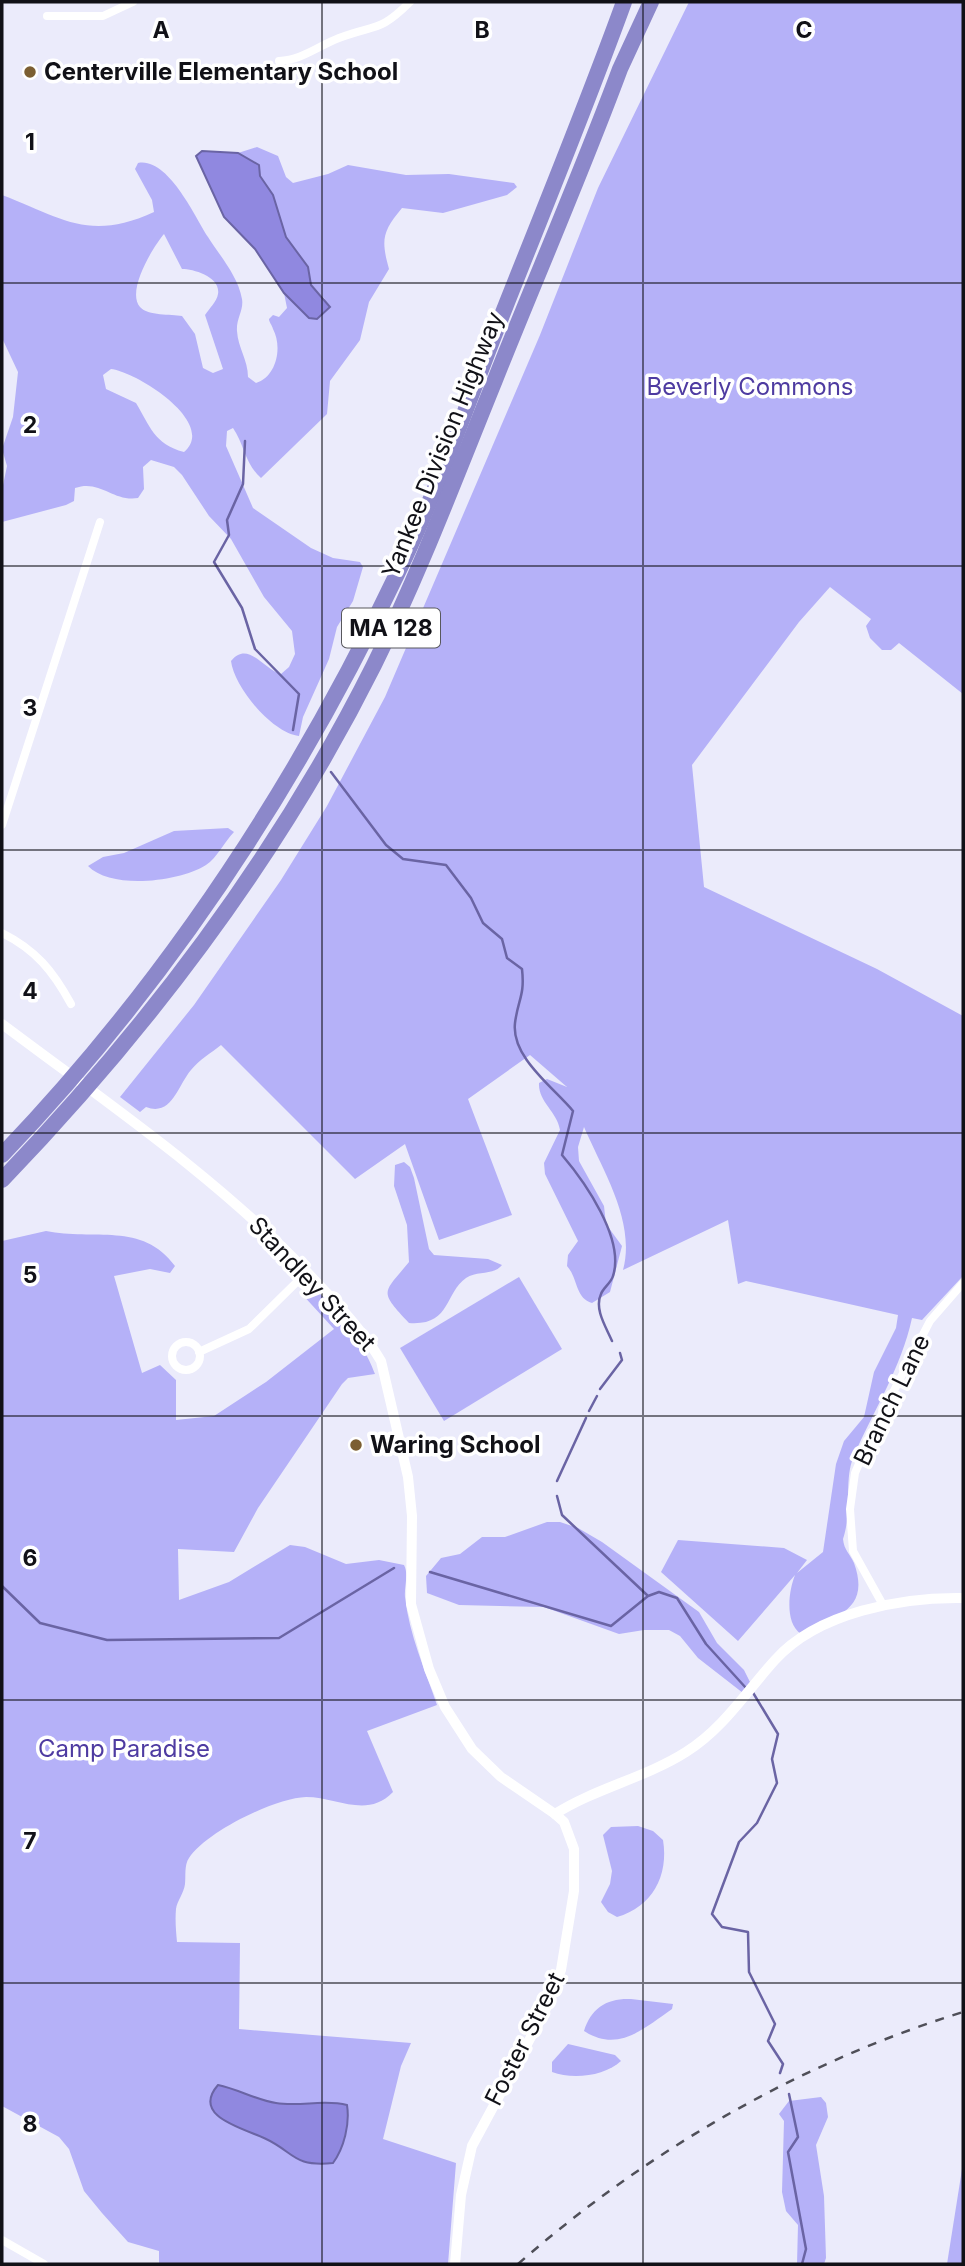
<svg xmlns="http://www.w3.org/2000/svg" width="965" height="2266" viewBox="0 0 965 2266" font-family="Inter,sans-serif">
<rect width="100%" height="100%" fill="#ebebfb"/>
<g fill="#b5b1f8" fill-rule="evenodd">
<path d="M689,2H963V694L899,643L891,650H882L870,638L866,626L871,619L830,587L799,622L692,765L704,887L877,969L963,1016V1276L922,1320L912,1318C901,1369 873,1411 853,1458C844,1481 852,1513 843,1539C844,1550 850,1554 854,1563C871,1610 836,1616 801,1634C784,1622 789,1590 795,1575L738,1641L661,1572L678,1540L784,1548L807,1560L797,1573L823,1552L836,1464L844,1441L864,1417L874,1372L896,1328L898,1315L746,1281L738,1284L728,1220L623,1270C636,1222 603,1171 584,1127L578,1147L579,1161L604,1206L606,1224L622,1246L610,1292L592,1303C575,1298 578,1278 567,1266L568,1255L578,1241L545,1174L544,1163L560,1130C557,1111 538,1102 539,1083L547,1079L567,1087L530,1055L468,1099L512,1215L439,1240L405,1144L355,1179L221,1045C211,1053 199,1060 191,1070C178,1085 172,1117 146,1107L140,1112L120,1097L194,1005L281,880L327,806L385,697L540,335L598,188Z"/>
<path d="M257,147L278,156L286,177L293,183L328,174L348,165L406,175L449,174L514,183L517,187L507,195L443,213L402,208C382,232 381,240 389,269L369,302L360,340L330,381L327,414L261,478C245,464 244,444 233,428L227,431L226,446L253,508L311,548L333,558L360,562L363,567L353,601L337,627L329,659L303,717L299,736C272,733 234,687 231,661C248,640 263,669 281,674L289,667L295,654L292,631L264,597L231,539L209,516L182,475L174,467L151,460L143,467L144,489L138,498C113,502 100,479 75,488L74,501L66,505L2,522V490L7,466L2,449L13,417L18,372L2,338V195C62,218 89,242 154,212L152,200L135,169L138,163C168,157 195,217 208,237C220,256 238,276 242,299C244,310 236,319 237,331C238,348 248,360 248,377L256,383C276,377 283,348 273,329C272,325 269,322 269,319L273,315L279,317L287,308L284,293L300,309L325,299L311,285V280L286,237L273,195L260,176L259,165L238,153ZM164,234L182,269C194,269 221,277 218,294C217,301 209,309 205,315L223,369L213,373L203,368L195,334L182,316C171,314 148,316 140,307C126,291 153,247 164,234ZM111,369C137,372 218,423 184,452C154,444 150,426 136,403L106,389L103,375Z"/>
<path d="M228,828L234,832C225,841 217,858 206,865C179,882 111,890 88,866L103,857L124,853L174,831Z"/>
<path d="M404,1162L410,1167L414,1178L429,1249L434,1255L488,1259L502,1265C493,1276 478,1270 466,1278C444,1294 451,1326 409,1323C378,1290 383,1294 409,1262L407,1225L394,1186L395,1165Z"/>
<path d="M46,1231C94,1241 142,1221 175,1266L170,1273L150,1269L114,1276L142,1373L160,1365L176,1380V1420L214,1416L266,1382L334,1329L300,1292L306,1288C330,1289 368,1352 375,1374L348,1378L342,1384L258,1508L234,1552L178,1549L179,1600L229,1582L290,1545L305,1547L346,1564L379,1560L404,1565C409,1574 404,1587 405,1597C409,1634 425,1670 437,1705L367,1731L393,1792C367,1819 337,1797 306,1797C275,1798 206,1832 189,1858C184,1865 186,1876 185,1884C184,1893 177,1901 176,1909C175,1920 176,1931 177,1942L240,1943L239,2029L411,2043L401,2066L383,2139L456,2163L448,2264H159V2251L128,2242L102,2213L84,2191L69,2149L59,2137L2,2106V1241Z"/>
<path d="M519,1277L562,1349L444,1421L400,1348Z"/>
<path d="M547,1522H560L578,1528L602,1542L699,1612L717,1643L744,1670L751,1684L743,1693L698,1658L680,1636L669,1630H644L619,1634L544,1607L459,1605L427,1593L426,1576L441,1558L460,1554L482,1537H505Z"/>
<path d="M638,1826L653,1831L663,1840C669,1876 652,1907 617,1917L608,1912L601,1902L610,1884L612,1871L603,1835L611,1827Z"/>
<path d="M631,1999L673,2004L672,2009C643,2029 618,2053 584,2031C591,2008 607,1998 631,1999Z"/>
<path d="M568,2044L615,2055L621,2061C605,2076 573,2080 552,2072V2062Z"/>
<path d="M821,2097L826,2103L828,2117L816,2145L824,2196L826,2258L824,2264H797L798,2225L786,2211L782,2192L784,2121L779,2114L789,2101Z"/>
<path d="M963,2163V2264H947Z"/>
</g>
<g fill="#9088e0" stroke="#6a64a4" stroke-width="2">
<path d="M202,151L238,153L259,165L260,176L273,195L286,237L308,267L311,285L330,307L317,319L309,318L284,293L255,249L224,217L196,156Z"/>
<path d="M218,2085C238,2089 256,2100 276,2103C300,2107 324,2099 347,2105C350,2124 344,2148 333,2163C292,2167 295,2152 264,2138C242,2128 191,2116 218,2085Z"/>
</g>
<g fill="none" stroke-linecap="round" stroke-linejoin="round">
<g stroke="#6a64a4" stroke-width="2.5">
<path d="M245,441L243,484L227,520L229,535L214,562L242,608L255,649L299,694L293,730"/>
<path d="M331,772L386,845L403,859L446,865L471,898L483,923L502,939L507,958L522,969C525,996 518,999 515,1023C511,1057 553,1087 573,1111L562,1155C585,1182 625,1239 613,1276C611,1283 603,1288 601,1294C594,1309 606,1327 612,1341"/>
<path d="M600,1389L622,1360L620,1353"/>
<path d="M589,1411L597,1396"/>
<path d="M557,1481L586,1418"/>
<path d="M557,1496L562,1515L647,1595"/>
<path d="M430,1572L611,1626L648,1596L659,1592L677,1598L706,1644L746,1688"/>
<path d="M2,1586L40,1623L107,1640L279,1638L394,1568"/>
<path d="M752,1691L778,1734L772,1759L777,1783L757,1823L739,1842L712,1914L722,1927L748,1932L749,1972L775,2024L768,2041L783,2064L780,2073"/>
<path d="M789,2094L798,2137L788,2152L806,2249L802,2264"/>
</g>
<g stroke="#fff" stroke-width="8">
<path d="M47,16H103L133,2"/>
<path d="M279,61C302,60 318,46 339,38C375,24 379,33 410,2"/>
<path d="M2,825L100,522"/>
<path d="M2,933C36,950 53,971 71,1004"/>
<circle cx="186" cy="1356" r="14"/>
<path d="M199,1352L249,1329L307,1272"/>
<path d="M883,1605L853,1551L850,1509L855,1473L872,1433L930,1321L963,1283"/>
<path d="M2,2240L44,2264"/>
</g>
<g stroke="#fff" stroke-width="10">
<path d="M2,1024C107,1103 215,1176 306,1271C333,1300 361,1327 381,1361L408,1477L412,1516L411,1604L429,1669L445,1707L472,1749L501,1777L555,1814L564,1822L574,1849V1891L561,1970L545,2011L472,2146L461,2195L455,2264"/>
<path d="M555,1814C596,1788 645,1778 686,1752C723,1729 746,1692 775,1660C818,1612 902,1597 963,1598"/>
</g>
<g stroke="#8c88ca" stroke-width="16">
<path d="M2,1155C167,983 297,785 399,570C440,485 471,393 506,305C546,204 587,104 624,2"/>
<path d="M2,1180C149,1027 279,855 374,665C420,572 456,476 495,380C536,277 581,174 620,69L651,2"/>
</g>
<path stroke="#4f4f58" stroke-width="2.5" stroke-dasharray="9 9" stroke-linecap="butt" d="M518,2264C647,2151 799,2063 963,2012"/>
</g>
<path fill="none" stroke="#111117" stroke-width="2" stroke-opacity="0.55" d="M322,2V2264M643,2V2264M2,283H963M2,566H963M2,850H963M2,1133H963M2,1416H963M2,1700H963M2,1983H963"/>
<g fill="#7b5e32" stroke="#fff" stroke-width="2.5">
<circle cx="30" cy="72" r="7"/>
<circle cx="356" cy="1445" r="7"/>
</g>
<g text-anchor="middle" stroke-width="7" stroke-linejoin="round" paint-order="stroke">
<rect fill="#fff" stroke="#58585d" stroke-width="2" x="342" y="608.5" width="98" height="39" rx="5"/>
<g font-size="23" font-weight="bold" fill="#111117">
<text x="391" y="636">MA 128</text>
</g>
<g font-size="24" font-weight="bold" fill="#111117" stroke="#fff" text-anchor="start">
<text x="44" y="80">Centerville Elementary School</text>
<text x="370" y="1453">Waring School</text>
</g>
<g font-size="24" fill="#4e3ba1" stroke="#fff">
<text x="750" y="395">Beverly Commons</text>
<text x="124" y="1757">Camp Paradise</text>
</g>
<g font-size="24" fill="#111117" stroke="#fff">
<text transform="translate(443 445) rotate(-68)" y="8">Yankee Division Highway</text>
<text transform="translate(312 1284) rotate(47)" y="8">Standley Street</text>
<text transform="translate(892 1400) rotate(-64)" y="8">Branch Lane</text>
<text transform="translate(525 2039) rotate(-63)" y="8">Foster Street</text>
</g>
</g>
<g font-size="23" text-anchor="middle" font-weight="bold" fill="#111117" stroke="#fff" stroke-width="7" stroke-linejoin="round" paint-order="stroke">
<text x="161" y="38">A</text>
<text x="482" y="38">B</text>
<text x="804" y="38">C</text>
<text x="30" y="150">1</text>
<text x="30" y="433">2</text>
<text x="30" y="716">3</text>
<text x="30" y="999">4</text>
<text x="30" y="1283">5</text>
<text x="30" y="1566">6</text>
<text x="30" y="1849">7</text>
<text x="30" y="2132">8</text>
</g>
<rect width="965" height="2266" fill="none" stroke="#111117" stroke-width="7"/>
</svg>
